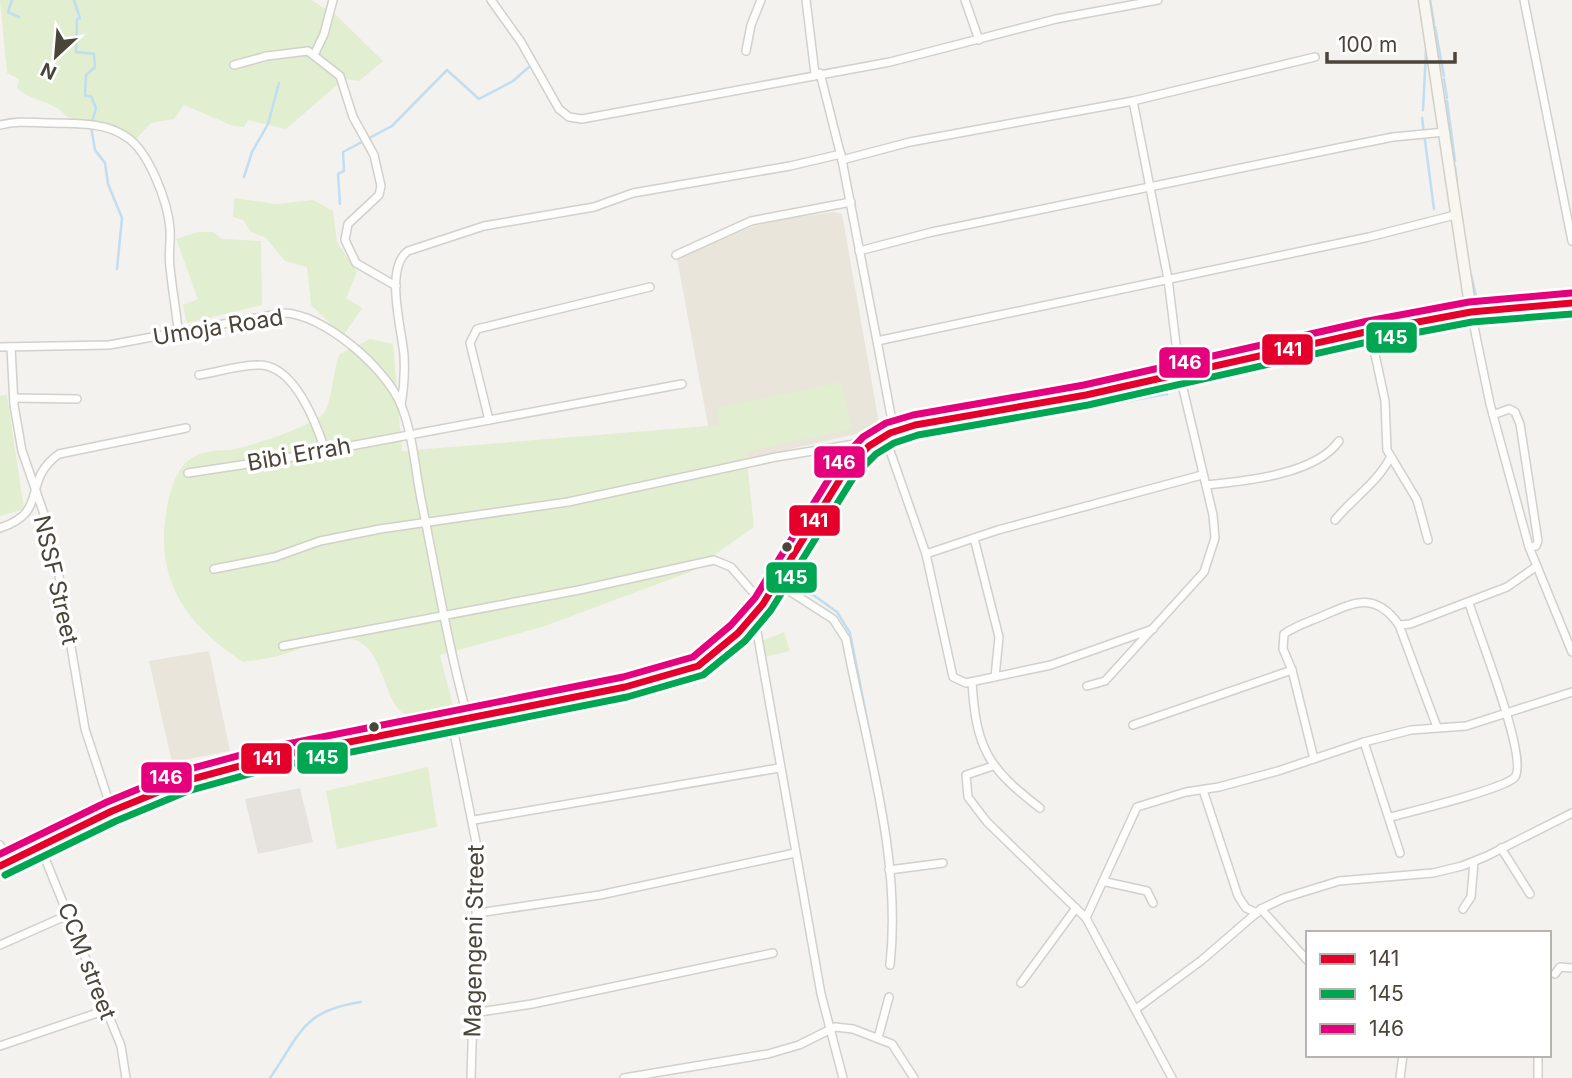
<svg xmlns="http://www.w3.org/2000/svg" width="1572" height="1078" viewBox="0 0 1572 1078" font-family="Inter,sans-serif">
<rect width="100%" height="100%" fill="#f4f2ee"/>
<g fill="#eae5da">
<path d="M834,212L842,214L879,423L856,434L734,462L712,447L677,259L751,227L778,220Z"/>
<path d="M209,651L230,751L172,762L149,661Z"/>
</g>
<g fill="#e1eecf">
<path d="M0,0H311L337,16L383,61L359,81L344,79L286,129L248,120L244,127L233,126L184,105L174,119L151,123L135,140L67,117C55,101 32,102 17,88L19,79L7,73Z"/>
<path d="M234,198L276,204L313,200L333,211L337,242L357,272L346,298L362,308L343,336L311,305L307,267L285,261L266,238L251,232L243,220L233,217Z"/>
<path d="M198,232H213L222,239L261,241L262,305L187,323L183,305L198,299L176,239Z"/>
<path d="M370,339L393,344L402,451L720,425L717,408L841,382L852,429L746,452L754,527L690,572L542,627L440,655L454,710L449,715C436,716 420,720 407,715C382,705 386,647 352,639C329,633 307,647 285,654C272,658 257,660 243,662C184,623 154,579 167,507C170,492 176,469 189,460C202,450 215,451 230,450C249,447 310,427 323,414C333,404 332,369 340,354Z"/>
<path d="M7,395L24,509L0,516V396Z"/>
<path d="M784,632L790,651L765,657L762,641Z"/>
<path d="M428,767L437,827L337,849L326,791Z"/>
</g>
<path fill="#e6e3df" d="M300,788L313,842L258,854L245,799Z"/>
<g fill="none" stroke-linecap="round" stroke-linejoin="round">
<g stroke="#c0ddf1" stroke-width="2.5">
<path d="M12,0L8,12L19,17"/>
<path d="M74,0L80,18L77,19L76,52L94,54L95,67L86,75L85,96H91L96,108L91,126L95,150L105,163L108,184L122,218L117,269"/>
<path d="M1430,0L1434,24"/>
<path d="M1435,27L1444,76"/>
<path d="M1444,79L1447,98"/>
<path d="M1447,101L1455,161"/>
<path d="M1423,110L1426,51"/>
<path d="M1422,118L1434,209"/>
<path d="M1455,167L1457,183"/>
<path d="M244,177L252,152L268,124L279,83"/>
<path d="M340,204L338,174L344,171L343,152L392,126L447,70L479,99L513,81L529,67"/>
<path d="M1471,275L1476,296L1491,298L1530,294"/>
<path d="M1538,293L1572,289"/>
<path d="M1378,317L1446,305L1460,299"/>
<path d="M1480,323L1523,321L1572,312"/>
<path d="M1432,326L1463,324"/>
<path d="M1343,329L1376,317"/>
<path d="M1374,336L1414,329"/>
<path d="M1278,342L1322,334"/>
<path d="M1245,348L1268,344"/>
<path d="M1220,354L1237,350"/>
<path d="M1189,358L1209,356"/>
<path d="M1244,371L1361,339"/>
<path d="M1071,385L1172,363"/>
<path d="M1194,386L1224,376"/>
<path d="M1035,393L1057,388"/>
<path d="M1006,399L1022,395"/>
<path d="M983,402L994,401"/>
<path d="M961,407L974,404"/>
<path d="M928,414L951,410"/>
<path d="M896,420L922,415"/>
<path d="M859,440L889,422"/>
<path d="M892,443L1167,394"/>
<path d="M764,574L819,490L851,448"/>
<path d="M788,577L837,612L850,633L885,811"/>
<path d="M786,581L853,473L882,448"/>
<path d="M757,620L780,591"/>
<path d="M702,668L752,625"/>
<path d="M455,731L664,684L686,675"/>
<path d="M278,771L436,735"/>
<path d="M52,849L159,802L265,774"/>
<path d="M0,874L35,858"/>
<path d="M270,1078C301,1033 302,1011 361,1002"/>
</g>
<g stroke="#d2d0cb" stroke-width="10">
<g id="minor">
<path d="M491,0L521,42L559,109L569,117L582,119L890,62L1056,19L1158,0"/>
<path d="M806,0L815,74"/>
<path d="M965,0L979,40"/>
<path d="M1524,0L1572,241"/>
<path d="M746,51L751,25L761,0"/>
<path d="M315,53L324,34L333,0"/>
<path d="M234,65L267,56L308,51L340,76L353,117L374,155L381,186L379,195L348,224L345,240L356,263L396,286"/>
<path d="M820,73L842,160L877,341L892,421L888,445L926,554L953,677L966,683L1051,665L1153,629"/>
<path d="M0,125C21,120 32,123 53,123C76,124 104,122 125,136C149,150 168,203 170,229C171,242 168,254 170,267C172,288 176,309 178,330"/>
<path d="M842,160L910,142L1133,101L1315,57"/>
<path d="M859,251L932,232L1338,148L1393,137L1445,132"/>
<path d="M676,255L751,221L851,202"/>
<path d="M1471,312L1490,404L1529,547L1572,652"/>
<path d="M1370,331L1385,401L1387,450L1417,500L1428,540"/>
<path d="M877,341L1369,237L1455,215"/>
<path d="M0,347L109,345L283,313C323,313 387,369 401,405C413,434 415,469 421,499C436,573 448,646 468,719"/>
<path d="M11,347L14,405L22,451L44,514L59,576L85,729L112,811"/>
<path d="M199,375C218,372 239,365 258,365C294,364 316,423 325,450"/>
<path d="M14,398L77,399"/>
<path d="M401,404C404,388 405,372 404,355C402,330 384,268 408,251L484,226L594,207L633,193L790,166L841,154"/>
<path d="M1493,415L1509,409L1515,412L1520,424L1538,541L1536,546L1529,547"/>
<path d="M489,420L470,343L477,329L650,287"/>
<path d="M188,473L281,459L682,384"/>
<path d="M1206,485C1244,481 1315,475 1339,441"/>
<path d="M1335,520C1353,498 1377,483 1390,458"/>
<path d="M0,528C51,511 20,482 59,454L186,428"/>
<path d="M974,538L999,637L995,677"/>
<path d="M926,554L998,530L1202,475"/>
<path d="M214,569L275,557L320,541L380,529L568,502L776,457L855,444L869,446"/>
<path d="M777,583L833,619L846,639C866,746 902,856 890,965"/>
<path d="M754,615L821,994L843,1078"/>
<path d="M1399,625L1437,727"/>
<path d="M283,646L579,590L714,560L731,567L763,604"/>
<path d="M972,682C976,749 988,768 1040,808"/>
<path d="M1087,686L1105,681L1204,572L1215,538L1213,515L1180,376L1168,279L1133,101"/>
<path d="M452,723L478,852L471,1078"/>
<path d="M1133,725L1292,670"/>
<path d="M1364,742L1400,853"/>
<path d="M1314,759L1292,670L1283,649L1284,634C1295,626 1308,622 1320,617C1353,603 1374,590 1399,625L1410,624L1507,587L1537,566"/>
<path d="M993,766L966,775L968,797L987,822L1086,918"/>
<path d="M1203,790L1238,896L1246,908L1257,913"/>
<path d="M1391,817C1413,811 1500,790 1514,778C1531,763 1476,628 1469,603"/>
<path d="M474,820L779,768"/>
<path d="M0,845L8,862"/>
<path d="M40,846L121,1046L126,1078"/>
<path d="M1501,848L1530,894"/>
<path d="M889,870L943,863"/>
<path d="M1106,882L1147,891L1153,903"/>
<path d="M1261,909L1308,961"/>
<path d="M1463,909L1471,897L1474,862"/>
<path d="M478,913L600,895L795,853"/>
<path d="M0,945L70,914"/>
<path d="M1555,974L1560,967L1572,968"/>
<path d="M1021,983L1076,908"/>
<path d="M1136,1009L1202,960L1261,909L1284,898L1339,881L1433,873L1462,866L1487,856L1572,813"/>
<path d="M473,1013L532,1004L773,953"/>
<path d="M878,1038L889,997"/>
<path d="M0,1046L106,1010"/>
<path d="M624,1078L768,1054L799,1045L835,1027L853,1029L892,1044L914,1078"/>
<path d="M1172,1078L1086,918L1137,807L1186,792L1219,787L1278,771L1364,742L1411,730L1466,726L1572,692"/>
<path d="M1400,1078L1403,1055"/>
<path d="M1538,1078V1055"/>
</g>
</g>
<g stroke="#d3cfc5" stroke-width="13">
<g id="secondary">
<path d="M1424,0L1471,312"/>
<path d="M0,866L112,811L185,781L269,758L625,687L698,666L738,633L763,604L847,468L869,446L890,433L915,425L1086,395L1370,331L1471,312L1572,303"/>
</g>
</g>
<use href="#minor" stroke="#fdfdfc" stroke-width="7"/>
<use href="#secondary" stroke="#f7f6f1" stroke-width="10"/>
<g stroke="#fff" stroke-width="12">
<path id="bus-1" d="M0,866L112,811L185,781L269,758L625,687L698,666L738,633L763,604L847,468L869,446L890,433L915,425L1086,395L1370,331L1471,312L1572,303"/>
</g>
<g stroke="#fff" stroke-width="12">
<path id="bus-2" d="M5,875L116,821L188,791L271,768L627,697L703,675L745,641L771,610L855,475L876,454L894,443L918,435L1088,405L1372,341L1472,322L1572,314"/>
</g>
<g stroke="#fff" stroke-width="12">
<path id="bus-3" d="M0,854L107,802L182,771L267,748L623,677L693,657L731,625L755,598L840,461L863,437L886,423L913,415L1084,385L1368,321L1469,302L1571,293"/>
</g>
<use href="#bus-1" stroke="#e4002b" stroke-width="7"/>
<use href="#bus-2" stroke="#00a651" stroke-width="7"/>
<use href="#bus-3" stroke="#e5007d" stroke-width="7"/>
</g>
<g fill="#4b4439" stroke="#fff" stroke-width="2.5">
<circle cx="787" cy="547" r="6"/>
<circle cx="374" cy="727" r="6"/>
</g>
<g text-anchor="middle" stroke-width="7" stroke-linejoin="round" paint-order="stroke">
<g font-size="23" fill="#4b4439" stroke="#fff">
<text transform="translate(218 327) rotate(-9)" y="8">Umoja Road</text>
<text transform="translate(299 454) rotate(-10)" y="8">Bibi Errah</text>
<text transform="translate(56 580) rotate(77)" y="8">NSSF Street</text>
<text transform="translate(474 941) rotate(-89)" y="8">Magengeni Street</text>
<text transform="translate(87 961) rotate(69)" y="8">CCM street</text>
</g>
</g>
<g stroke="#fff" stroke-width="2.5">
<rect x="1365" y="321" width="53" height="33" rx="7" fill="#00a651"/>
<rect x="1261" y="333" width="53" height="33" rx="7" fill="#e4002b"/>
<rect x="1158" y="346" width="53" height="33" rx="7" fill="#e5007d"/>
<rect x="813" y="445" width="53" height="34" rx="7" fill="#e5007d"/>
<rect x="788" y="504" width="53" height="33" rx="7" fill="#e4002b"/>
<rect x="765" y="561" width="53" height="33" rx="7" fill="#00a651"/>
<rect x="296" y="741" width="53" height="34" rx="7" fill="#00a651"/>
<rect x="240" y="742" width="53" height="33" rx="7" fill="#e4002b"/>
<rect x="140" y="761" width="53" height="33" rx="7" fill="#e5007d"/>
</g>
<g font-size="19" text-anchor="middle" font-weight="bold" fill="#fff">
<text x="1391" y="344">145</text>
<text x="1288" y="356">141</text>
<text x="1185" y="369">146</text>
<text x="839" y="469">146</text>
<text x="814" y="527">141</text>
<text x="791" y="584">145</text>
<text x="322" y="764">145</text>
<text x="267" y="765">141</text>
<text x="166" y="784">146</text>
</g>
<rect x="1306" y="931" width="245" height="126" fill="#ffffff" stroke="#b7b4b0" stroke-width="2"/>
<rect x="1320" y="954" width="35" height="10" fill="#e4002b" stroke="#b7b4b0" stroke-width="2"/>
<text x="1369" y="966" font-size="21" fill="#4b4439">141</text>
<rect x="1320" y="989" width="35" height="10" fill="#00a651" stroke="#b7b4b0" stroke-width="2"/>
<text x="1369" y="1001" font-size="21" fill="#4b4439">145</text>
<rect x="1320" y="1024" width="35" height="10" fill="#e5007d" stroke="#b7b4b0" stroke-width="2"/>
<text x="1369" y="1036" font-size="21" fill="#4b4439">146</text>
<g transform="translate(56 56) rotate(206)" stroke="#ffffff" stroke-width="5" paint-order="stroke">
<path d="M0-5L12 26L0 18L-12 26Z" fill="#4b4439"/>
<text y="-10" font-size="19" font-weight="bold" text-anchor="middle" fill="#4b4439">N</text>
</g>
<path d="M1327 52v10h128v-10" fill="none" stroke="#4b4439" stroke-width="3.5"/>
<text x="1338" y="52" font-size="21" fill="#4b4439" stroke="#ffffff" stroke-width="5" paint-order="stroke">100 m</text>
</svg>
